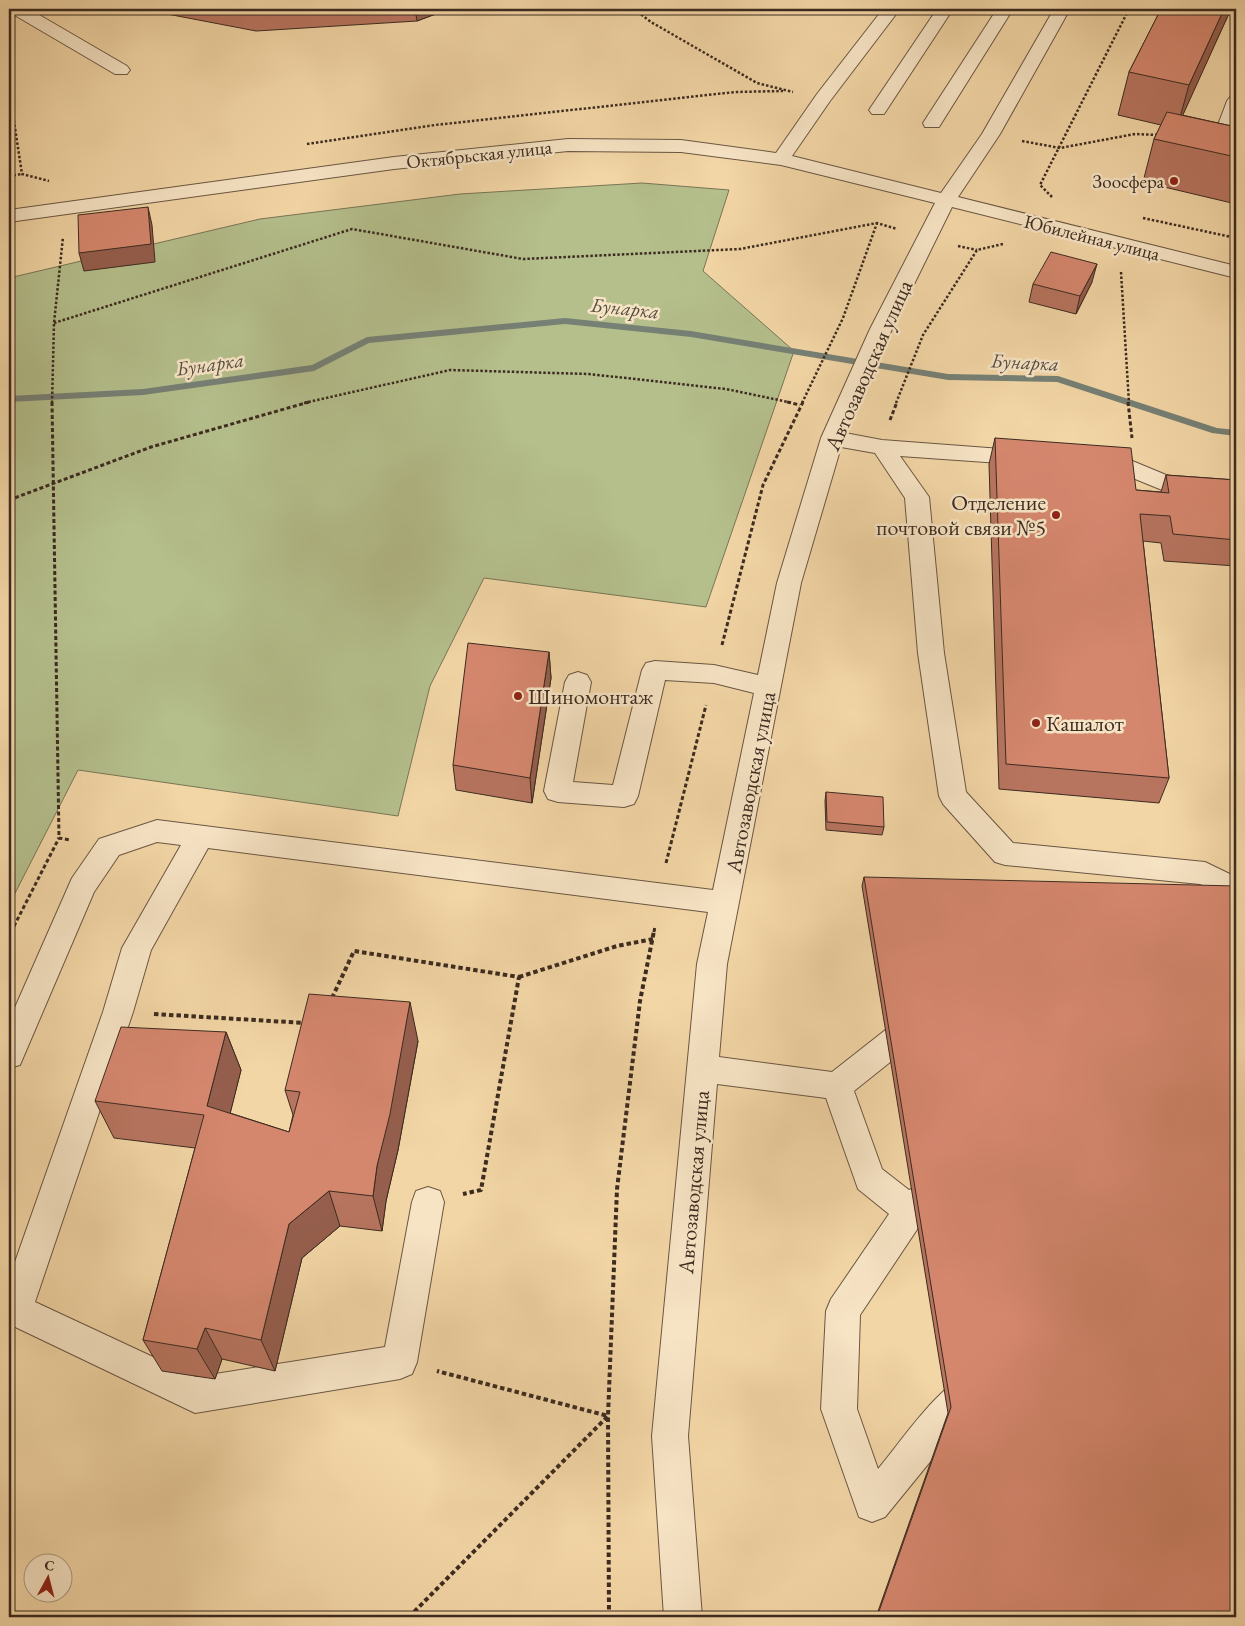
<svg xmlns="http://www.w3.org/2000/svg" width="1245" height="1626" viewBox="0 0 1245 1626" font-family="'EB Garamond',serif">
<rect width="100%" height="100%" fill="#f3d6a6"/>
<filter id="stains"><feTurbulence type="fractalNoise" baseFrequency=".004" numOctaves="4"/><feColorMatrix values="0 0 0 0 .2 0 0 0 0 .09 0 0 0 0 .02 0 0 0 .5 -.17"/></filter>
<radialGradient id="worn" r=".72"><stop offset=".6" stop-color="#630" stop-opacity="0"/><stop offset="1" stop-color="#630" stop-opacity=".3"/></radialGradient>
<path fill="#b4bf8c" stroke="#787556" d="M642,183L729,190L703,271L794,351L706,607L484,578L430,686L398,816L78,770L9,905V278L260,219L460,194Z"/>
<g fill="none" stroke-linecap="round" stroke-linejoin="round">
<path fill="#768075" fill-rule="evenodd" d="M565,318L691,331L948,374L1058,376L1217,428L1236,430V436L1212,433L1057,382L948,380L691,337L565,324L369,343L314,371L143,395L9,402V396L143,389L312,365L367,337Z"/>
<g stroke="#6a5642" stroke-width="2">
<g id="minor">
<path d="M9,9H29L127,66L130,70L127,74H115L11,13Z"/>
<path d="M883,9H900L830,101L792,156L941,193L982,134L1054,9H1070L1000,134L958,197L1236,266V278L952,207L892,329L845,433L882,440L1029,451L1037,453L1040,458L1037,463L1029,465L900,456L929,497L944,653L966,792L1013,843L1205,862L1236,877V903L1200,884L1005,865L995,862L943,804L939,796L918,653L905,498L875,453L841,447L801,583L727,964L719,1057L832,1072L907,1013L918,1009L929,1013L933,1022L929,1031L854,1091L882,1169L909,1190L924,1183L936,1187L940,1198L936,1209L922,1222L860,1315L857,1409L878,1469C904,1438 938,1385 976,1369L988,1375L994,1387L988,1399L960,1425L885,1517L872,1522L859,1517L821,1409L826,1311L831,1299L889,1214L858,1189L826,1098L717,1084L688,1436L702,1617H664L652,1436L697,964L708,912L208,848L151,950L133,1012L35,1302L196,1377L385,1347L412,1202L416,1191L428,1187L440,1191L444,1202L417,1362L412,1374L400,1379L195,1413L9,1324V1279L103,1012L122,948L181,845L157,842L119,855L94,892L20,1065L9,1068V1021L72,878L99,839L157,820L713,890L754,693L714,683L665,680L638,796L634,804L624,807L558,802L548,799L544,791L565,682L569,675L578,672L587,675L591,682L573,782L613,785L642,670L646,663L655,661L714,665L758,675L777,583L821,438L870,329L935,203L781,165L681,152L568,151L394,169L9,222V210L394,157L568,139L681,140L776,153L817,94Z"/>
<path d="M937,9H953L884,114H872L869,110Z"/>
<path d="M997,9H1013L939,127H925L923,123Z"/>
<path d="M1236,96V125L1232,135L1236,136V148L1215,142L1213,138L1227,101L1230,97Z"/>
<path d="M1097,455L1130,460L1171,477L1236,482V498L1167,492L1118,472L1089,468L1086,463L1089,458Z"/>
</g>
</g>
<g stroke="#3c2b20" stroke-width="2.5" stroke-dasharray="2.5 2" stroke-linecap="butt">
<path d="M634,9L651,22L757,83L793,92"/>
<path d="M9,89L22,174L49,181"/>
<path d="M1022,141L1060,148L1135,134L1158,135"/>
<path d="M307,144L435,125L735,92L783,91"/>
<path d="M9,176L22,174"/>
<path d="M1052,197L1040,185L1129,9"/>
<path d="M1143,218L1236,238"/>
<path d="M958,246L977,250"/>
<path d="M1121,272L1129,403"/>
<path d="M54,323L352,229L523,259L740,249L877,223L897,229"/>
<path d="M52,403L54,323L63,237"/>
<path d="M304,403L450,370L589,374L726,389L793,403"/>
<path d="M802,403L843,318L877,223"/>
<path d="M896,403L923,335L977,250L1003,244"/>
</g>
<g stroke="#3c2b20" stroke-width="3" stroke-dasharray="4 2.5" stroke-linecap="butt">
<path d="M52,402L59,838L70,840"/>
<path d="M787,402L800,405"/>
<path d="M1128,402L1132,438"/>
<path d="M890,420L897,402"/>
<path d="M9,500L151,447L309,402"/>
<path d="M722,645L763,485L803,402"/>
<path d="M666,863L706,705"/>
<path d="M11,932L59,838"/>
<path d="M654,932L655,926"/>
</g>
<g stroke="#3c2b20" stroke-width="4" stroke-dasharray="4.5 3" stroke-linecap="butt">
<path d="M9,936L12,931"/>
<path d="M519,977L617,946L653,939"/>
<path d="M332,998L354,951L519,977L481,1190L463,1194"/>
<path d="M154,1014L305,1023"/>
<path d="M409,1617L608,1416L437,1371"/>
<path d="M609,1617L608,1416L617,1189L640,1001L654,931"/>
</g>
<use href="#minor" fill="#f7e4c5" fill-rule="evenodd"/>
</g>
<g fill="#b7745f" stroke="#3c2b20">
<path d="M141,9H449L417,21L256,31Z"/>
<path d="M1161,9H1231L1182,115L1236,127V204L1143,182L1154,139L1161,125L1118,115L1129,72Z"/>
<path d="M1092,282L1076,314L1029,302L1033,284Z"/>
<path d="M995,438L1136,490L1161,492L1166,475L1236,480V566L1164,561L1161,543L1143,541L1169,778L1159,803L999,789L989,464Z"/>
<path d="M549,652L551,678L532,803L456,790L453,765Z"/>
<path d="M826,792L884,827L882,835L826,830L825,801Z"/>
<path d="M864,877L1236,1617H876L948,1413L862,886Z"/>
<path d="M226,1032L241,1070L230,1113L289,1132L293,1115L285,1090L418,1041L398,1150L386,1201L382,1231L340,1226L302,1258L275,1371L222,1359L215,1379L162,1371L143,1340L195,1148L114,1138L95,1101Z"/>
</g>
<g fill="#955e4d" stroke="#3c2b20">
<path d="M415,9H449L417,21Z"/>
<path d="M1224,9H1231L1177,128L1189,85Z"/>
<path d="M148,207L152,225L155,262L84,271L79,253Z"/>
<path d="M1097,264L1092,282L1076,314L1080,296Z"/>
<path d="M549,652L551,678L532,803L530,778Z"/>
<path d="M410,1002L418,1041L398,1150L386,1201L382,1231L373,1196L377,1166Z"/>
<path d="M226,1032L241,1070L223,1142L207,1106Z"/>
<path d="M329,1191L340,1226L302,1258L275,1371L261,1340L289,1224Z"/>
<path d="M205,1328L222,1359L215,1379L197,1349Z"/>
</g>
<g fill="#d5876e" stroke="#3c2b20">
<path d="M1161,9H1224L1189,85L1129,72Z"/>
<path d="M1167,112L1236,127V157L1154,139Z"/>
<path d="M148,207L151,244L79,253L78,215Z"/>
<path d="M1051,252L1097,264L1080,296L1033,284Z"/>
<path d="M995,438L1131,448L1136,490L1169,493L1166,475L1236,480V540L1173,534L1170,516L1140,514L1169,778L1006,764Z"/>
<path d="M468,643L549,652L530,778L453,765Z"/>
<path d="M826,792L883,797L884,827L827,822Z"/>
<path d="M864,877L1236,886V1617H877L951,1407Z"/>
<path d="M309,994L410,1002L390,1114L377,1166L373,1196L329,1191L289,1224L261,1340L205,1328L197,1349L143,1340L204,1115L95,1101L121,1027L226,1032L207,1106L289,1132L300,1092L285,1090Z"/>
</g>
<g fill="#8f2418" stroke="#f7e4c5" stroke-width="2">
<circle cx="1174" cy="181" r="5"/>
<circle cx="1056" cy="515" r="5"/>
<circle cx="518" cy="696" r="5"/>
<circle cx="1036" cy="723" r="5"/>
</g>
<g text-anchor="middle" stroke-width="5" stroke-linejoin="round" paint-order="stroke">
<g font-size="19" fill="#3c2b20" stroke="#f7e4c5">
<text transform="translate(479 154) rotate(-6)" y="7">Октябрьская улица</text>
<text transform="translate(1092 237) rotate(14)" y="7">Юбилейная улица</text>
</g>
<g font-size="19" fill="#3c2b20" stroke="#f7e4c5" text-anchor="end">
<text x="1164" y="188">Зоосфера</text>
</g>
<g font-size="20" font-style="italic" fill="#544e43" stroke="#f7e4c5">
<text transform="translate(625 308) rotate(6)" y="7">Бунарка</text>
<text transform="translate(1025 362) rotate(3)" y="7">Бунарка</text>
<text transform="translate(210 364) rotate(-8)" y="7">Бунарка</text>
</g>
<g font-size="22" fill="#3c2b20" stroke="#f7e4c5">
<text transform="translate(868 365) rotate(-66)" y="8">Автозаводская улица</text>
<text transform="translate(750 782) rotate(-79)" y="8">Автозаводская улица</text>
<text transform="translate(693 1182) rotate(-85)" y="8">Автозаводская улица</text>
</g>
<g font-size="22" fill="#3c2b20" stroke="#f7e4c5" text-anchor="start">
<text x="1046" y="510" text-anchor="end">Отделение<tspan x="1046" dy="25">почтовой связи №5</tspan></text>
<text x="528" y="704">Шиномонтаж</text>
<text x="1046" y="731">Кашалот</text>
</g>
</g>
<rect width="1245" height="1626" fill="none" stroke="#f3d6a6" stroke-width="30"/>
<rect x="10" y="10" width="1225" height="1606" fill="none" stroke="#3c2b20" stroke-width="2.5"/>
<rect x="15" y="15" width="1215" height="1596" fill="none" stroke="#3c2b20"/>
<g transform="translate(48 1578) rotate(7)"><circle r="24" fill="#f7e4c5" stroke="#ac9a83"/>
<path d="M0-4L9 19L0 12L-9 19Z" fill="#8f2418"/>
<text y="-8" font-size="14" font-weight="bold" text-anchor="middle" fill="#3c2b20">С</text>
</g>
<rect width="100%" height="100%" filter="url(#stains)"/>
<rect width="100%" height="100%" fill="url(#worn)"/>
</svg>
